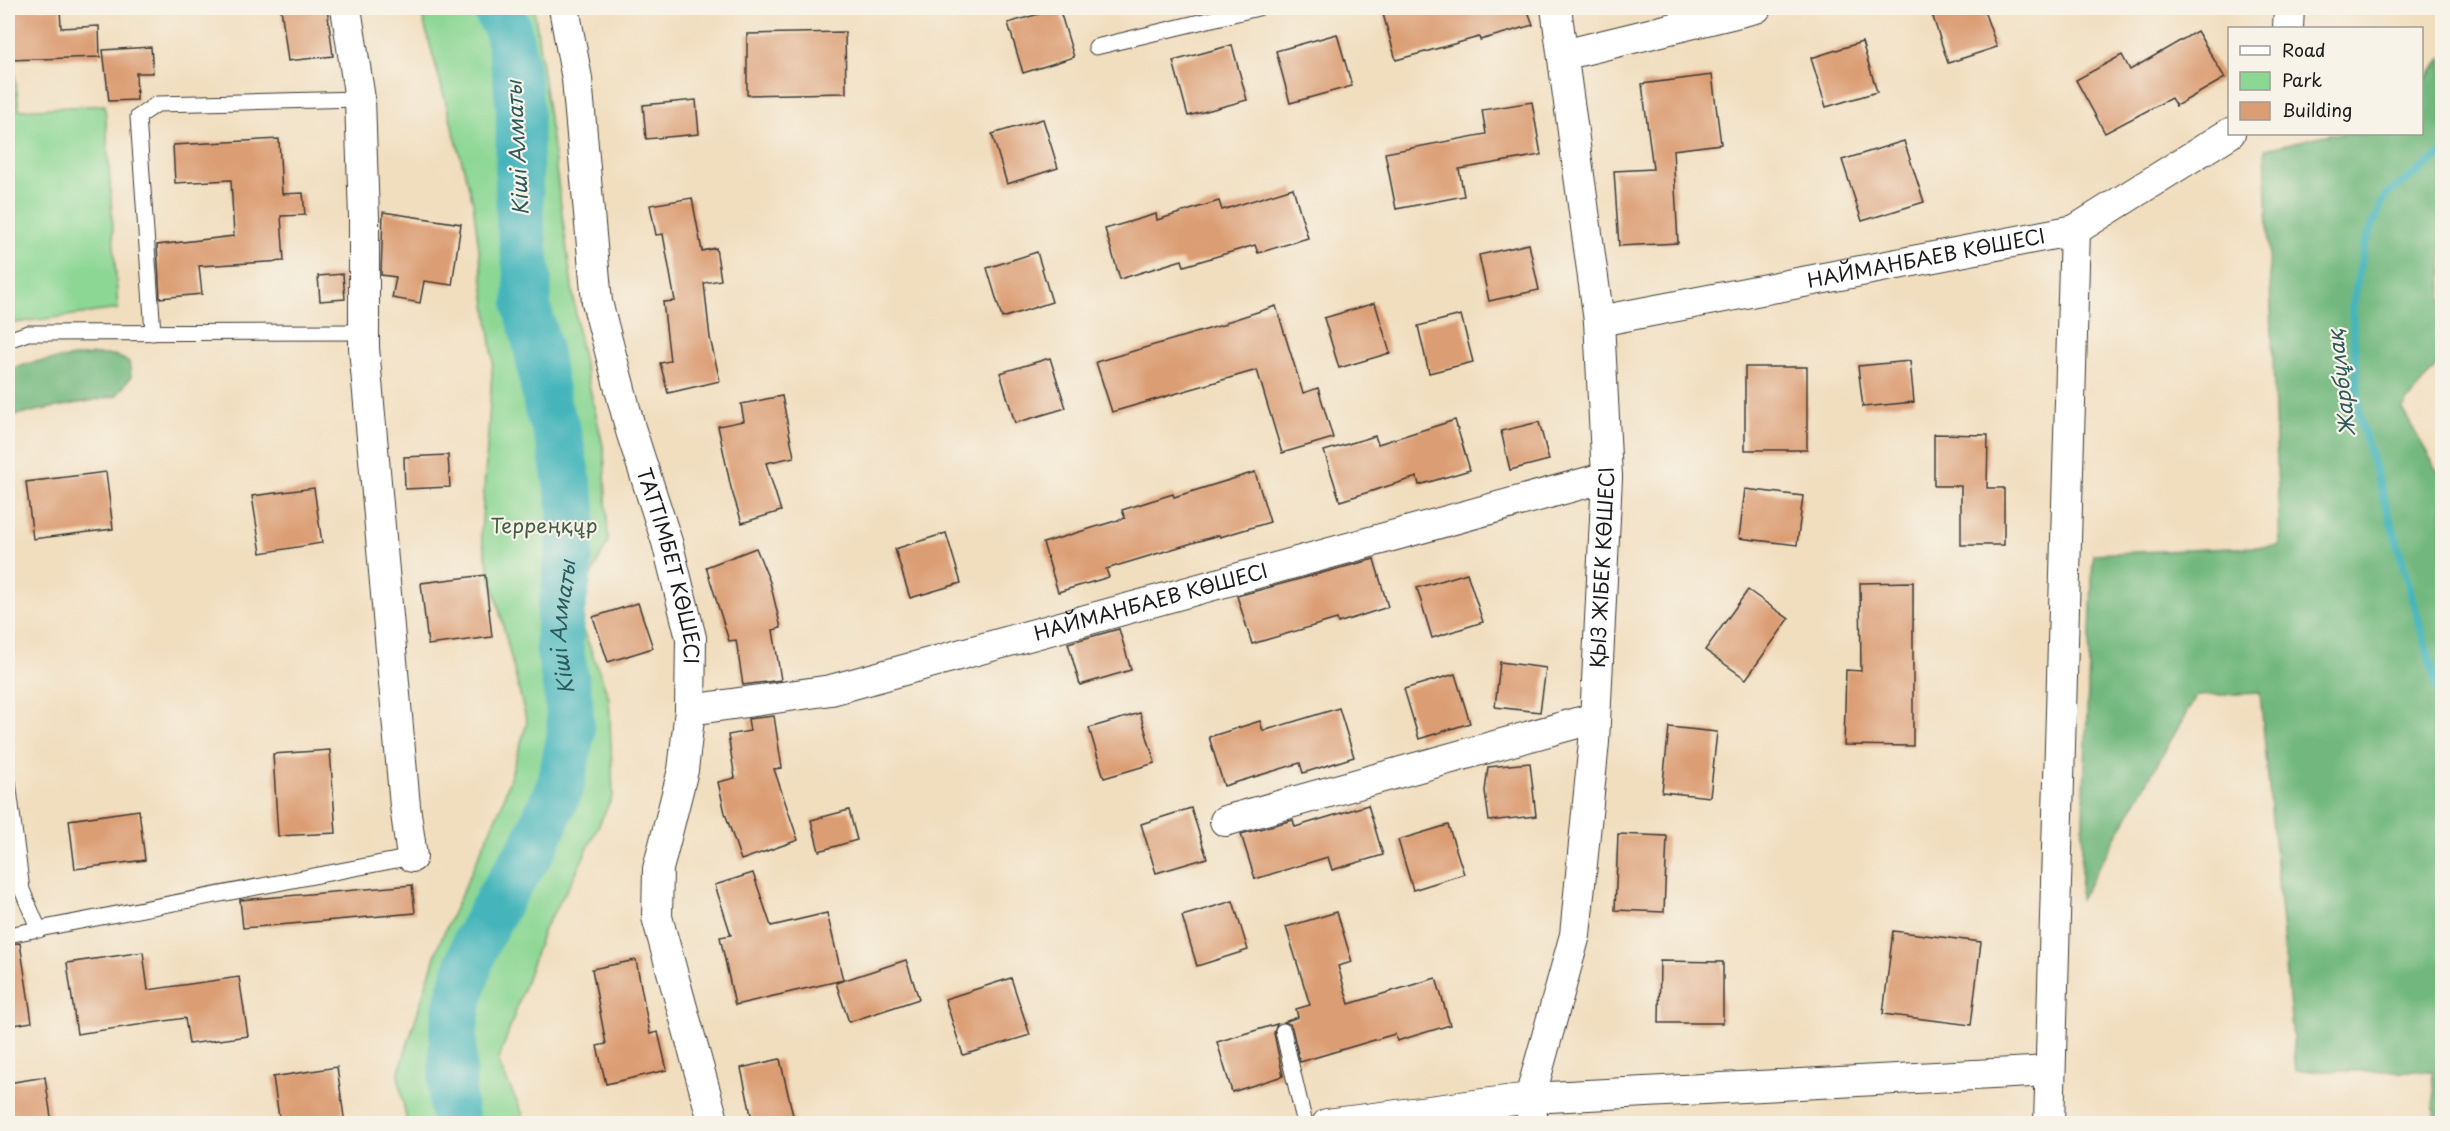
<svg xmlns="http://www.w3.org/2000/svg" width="2450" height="1131" viewBox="0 0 2450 1131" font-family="'Playpen Sans',sans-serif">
<rect width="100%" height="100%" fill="#f7f3e8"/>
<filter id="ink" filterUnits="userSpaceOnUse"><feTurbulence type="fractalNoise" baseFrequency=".0167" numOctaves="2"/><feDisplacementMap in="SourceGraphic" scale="12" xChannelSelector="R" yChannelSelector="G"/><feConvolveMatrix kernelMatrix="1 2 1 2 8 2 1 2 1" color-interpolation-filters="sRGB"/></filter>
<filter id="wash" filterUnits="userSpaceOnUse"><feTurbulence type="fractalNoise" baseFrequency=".008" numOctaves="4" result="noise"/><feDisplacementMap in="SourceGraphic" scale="24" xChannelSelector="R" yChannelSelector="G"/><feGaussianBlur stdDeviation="1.35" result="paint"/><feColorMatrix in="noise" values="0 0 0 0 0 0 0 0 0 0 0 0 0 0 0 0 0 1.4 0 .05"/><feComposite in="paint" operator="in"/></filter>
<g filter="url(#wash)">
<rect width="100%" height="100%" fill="#f1debf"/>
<g fill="#8dd794" stroke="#547a58" stroke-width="1.5">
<path d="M420,8H534L580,345L604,450L608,541L575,608L609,698L613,795L574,877L544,929L498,1062L527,1123H407L398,1075L439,944L502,804L527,723L481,535L493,359L473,202Z"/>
<path d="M8,60H13L19,110L105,105L118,309L8,324Z"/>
</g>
<g fill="#72b87e" stroke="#476a4d" stroke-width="1.5">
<path d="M2442,57V358L2402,409L2442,479V1123L2436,1124L2432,1071H2296L2260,693L2196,696L2080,900L2093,554L2280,546L2265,149L2330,134H2422V85Z"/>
<path d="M92,355H114L129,362L131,377L116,396L8,416V370L34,362Z"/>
</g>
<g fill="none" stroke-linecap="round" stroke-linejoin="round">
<path stroke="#45b5bb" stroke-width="8" d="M2442,154L2385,196L2364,247L2352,311L2360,420L2397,542L2442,705"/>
<path stroke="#45b5bb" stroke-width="48" id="s1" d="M456,1124L452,1099L453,1034L458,1001L476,942L501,896L534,846L561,784L571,733L569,702L559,645L561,609L567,579L572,509L561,448L556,428L548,409L537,345L527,307L528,279L520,221L519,181L520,111L516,72L507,27L496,8"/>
</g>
<g id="blocks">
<g fill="#db9d73">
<path d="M8,8H60L61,28L99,26L100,57L8,60Z"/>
<path d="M281,8H327L333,56L288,61Z"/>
<path d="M1059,8L1074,57L1023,73L1008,23Z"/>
<path d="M1406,8H1527L1533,25L1480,40L1479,37L1396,60L1383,14Z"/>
<path d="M1930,8H1983L1997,47L1948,63Z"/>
<path d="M2197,31L2225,78L2176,106L2171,98L2105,133L2076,80L2122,55L2130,70Z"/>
<path d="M845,32L846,93L747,95V34Z"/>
<path d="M1337,34L1352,86L1290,103L1276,51Z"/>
<path d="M1862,42L1877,92L1826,107L1811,58Z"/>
<path d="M1232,45L1247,100L1188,116L1173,61Z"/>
<path d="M151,47L153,73H136L137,100L109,101L103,50Z"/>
<path d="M1712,75L1721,144L1673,150L1678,243L1619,246L1614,171L1653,169L1642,84Z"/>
<path d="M696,100L699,134L646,139L643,105Z"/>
<path d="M1532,102L1541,155L1459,169L1464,196L1396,209L1385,153L1486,134L1482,110Z"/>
<path d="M1043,119L1058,168L1007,184L992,134Z"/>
<path d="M279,139L282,194L303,193L305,215L281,216L284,261L199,266L202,294L160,298L157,245L234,236L231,180L175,183L173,145Z"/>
<path d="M1904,141L1924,202L1862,221L1842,160Z"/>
<path d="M1293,188L1308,238L1258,253L1255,245L1184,266L1182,260L1120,279L1105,229L1156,214L1157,220L1219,201L1222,210Z"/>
<path d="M692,198L702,251L716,248L721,280L704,283L710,338L720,381L668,393L660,363L670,361L663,302L675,301L663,234L656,235L650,205Z"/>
<path d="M383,212L461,224L452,285L424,281L420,303L392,298L396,277L381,275Z"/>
<path d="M1529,244L1539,290L1489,301L1479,255Z"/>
<path d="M1037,252L1052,302L1002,318L987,268Z"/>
<path d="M343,274L345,299L320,301L318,276Z"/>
<path d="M1375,303L1390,353L1339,368L1324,318Z"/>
<path d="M1276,306L1303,393L1318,388L1333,438L1282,453L1257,370L1112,412L1096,362L1226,324V322Z"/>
<path d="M1461,315L1473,362L1429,373L1418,326Z"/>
<path d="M1050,358L1066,408L1015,423L1000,373Z"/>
<path d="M1910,361L1914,402L1863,407L1858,366Z"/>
<rect x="1745" y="367" width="62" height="83"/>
<path d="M782,396L794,457L766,463L781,511L742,523L731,488L718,426L744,421L741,404Z"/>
<path d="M1455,420L1470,470L1419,485L1417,477L1340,501L1324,451L1375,436L1378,444Z"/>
<path d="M1539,422L1549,460L1510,470L1501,431Z"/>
<path d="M1934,434L1988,435L1987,488H2004V545H1961V486H1934Z"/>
<path d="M448,455L450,487L405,489L404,457Z"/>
<path d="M106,472L113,529L33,539L26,482Z"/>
<path d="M1255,472L1270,522L1220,537L1219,535L1106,569L1109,577L1058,592L1043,543L1125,518L1122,510L1173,494L1174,497Z"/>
<path d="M314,488L322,543L261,553L252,496Z"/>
<path d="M1745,489L1803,496L1797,545L1739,538Z"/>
<path d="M946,533L961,583L910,598L895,549Z"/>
<path d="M756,548L770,582L781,628L773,630L781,680L743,685L736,640L729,641L706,567Z"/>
<path d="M1374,559L1388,607L1338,623L1337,619L1252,644L1237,596Z"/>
<path d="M1467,573L1483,622L1432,638L1417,588Z"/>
<path d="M485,575L492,637L428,645L421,583Z"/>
<path d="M1913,582V746L1844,745L1846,670L1861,671L1860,583Z"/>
<path d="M1748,590L1789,619L1746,679L1705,650Z"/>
<path d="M638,603L653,648L608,662L593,617Z"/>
<path d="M1119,629L1131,670L1080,685L1068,643Z"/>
<path d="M1500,662L1546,668L1540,712L1495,707Z"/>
<path d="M1455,674L1470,723L1419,739L1404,689Z"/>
<path d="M1339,708L1354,757L1303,773L1300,763L1224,786L1209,737L1260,721L1263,731Z"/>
<path d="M1140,713L1155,763L1104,778L1089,728Z"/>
<path d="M774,716L782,768L774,769L798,840L741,860L725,813L718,782L735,778L728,735L750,731L748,719Z"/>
<path d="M1669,727L1717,732L1710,797L1662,792Z"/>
<path d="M330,750L336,833L278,836L273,754Z"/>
<path d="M1530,763L1536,816L1489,821L1485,791L1488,767Z"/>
<path d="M1368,805L1383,855L1332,870L1328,857L1255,879L1241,834L1293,820L1295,827Z"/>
<path d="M1191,808L1207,858L1156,873L1141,824Z"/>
<path d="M139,810L145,860L75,869L69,820Z"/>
<path d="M849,810L857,840L819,851L811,820Z"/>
<path d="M1448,825L1464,874L1413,890L1398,840Z"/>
<path d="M1618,834L1667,836L1664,912L1615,910Z"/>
<path d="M753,873L771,926L827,913L843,980L735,1005L720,937L731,935L715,885Z"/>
<path d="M412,885L415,913L243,928L240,900Z"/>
<path d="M1233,901L1248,950L1197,966L1182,916Z"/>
<path d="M1337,912L1352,962L1338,966L1349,1004L1436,978L1450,1025L1397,1041L1395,1034L1300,1062L1292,1028L1290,1024L1284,1022L1298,1017L1296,1009L1310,1005L1286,927Z"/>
<path d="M1893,931L1981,942L1971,1025L1883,1014Z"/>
<path d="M20,943L32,1022L8,1026V944Z"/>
<path d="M143,952L148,990L239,977L248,1036L189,1044L185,1018L77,1034L67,963Z"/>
<path d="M636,960L650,1034L658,1032L667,1070L606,1084L597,1046L606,1044L592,969Z"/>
<path d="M906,960L919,999L849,1022L836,983Z"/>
<path d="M1660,961L1723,962V1023H1659Z"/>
<path d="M1011,978L1030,1035L963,1055L945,999Z"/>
<path d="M1277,1024L1274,1033L1283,1076L1232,1092L1217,1042Z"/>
<path d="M780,1059L795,1124H753L741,1068Z"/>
<path d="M337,1067L345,1124H280L273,1077Z"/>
<path d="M45,1077L52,1124H8V1083Z"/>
</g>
</g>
</g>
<g filter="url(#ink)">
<use href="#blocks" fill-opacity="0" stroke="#3c3934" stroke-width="1.5"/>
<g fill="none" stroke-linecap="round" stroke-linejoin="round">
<g stroke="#3c3934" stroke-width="17">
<g id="service">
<path d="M1096,47L1258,8"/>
<path d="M153,333L138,117L157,104L360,99"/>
<path d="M8,340L28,333L364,332"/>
<path d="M8,782L22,890L39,930"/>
<path d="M8,935L412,857"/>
<path d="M1283,1031L1305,1124"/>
</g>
</g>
<g stroke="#3c3934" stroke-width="32">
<g id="minor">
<path d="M346,8L360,99L364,218V348L405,806L412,857"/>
<path id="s2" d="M564,8L577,79L597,302L631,431L667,542L691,638L690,710L683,770L658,869L657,917L714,1124"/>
<path d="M2288,28L2289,8"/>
<path d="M1563,55L1756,8"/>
<path id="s3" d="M1599,321L2075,230L2230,133"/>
<path id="s4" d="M690,710L831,690L1607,477"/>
<path d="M1225,821L1595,718"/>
<path d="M1327,1124L1530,1098L2049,1071"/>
<path id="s5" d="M1533,1124L1530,1098L1575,935L1594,742L1607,477L1599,321L1556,8"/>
<path d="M2049,1124L2075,230"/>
</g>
</g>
<use href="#service" stroke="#fff" stroke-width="15"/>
<use href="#minor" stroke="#fff" stroke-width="30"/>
</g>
</g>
<g text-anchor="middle" stroke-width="4.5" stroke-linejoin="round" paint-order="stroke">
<g font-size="20" fill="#1c1c1c" stroke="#f7f3e8">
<text dy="7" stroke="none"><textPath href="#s3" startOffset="333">НАЙМАНБАЕВ КӨШЕСІ</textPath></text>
<text dy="7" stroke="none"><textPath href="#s2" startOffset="570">ТАТТІМБЕТ КӨШЕСІ</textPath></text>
<text dy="7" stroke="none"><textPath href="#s5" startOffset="564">ҚЫЗ ЖІБЕК КӨШЕСІ</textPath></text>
<text dy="7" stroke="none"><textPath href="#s4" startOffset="474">НАЙМАНБАЕВ КӨШЕСІ</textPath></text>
</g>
<g font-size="20" fill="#445d46" stroke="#f7f3e8">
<text x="544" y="533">Терреңқұр</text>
</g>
<g font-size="21" font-style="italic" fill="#2c595c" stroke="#f7f3e8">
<text transform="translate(518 148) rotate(-93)" y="7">Кіші Алматы</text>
<text transform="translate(2342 383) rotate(-97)" y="7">Жарбұлақ</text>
<text dy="7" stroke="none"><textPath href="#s1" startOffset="524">Кіші Алматы</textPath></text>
</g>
</g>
<rect width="2450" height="1131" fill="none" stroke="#f7f3e8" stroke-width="30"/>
<rect x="2228" y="27" width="195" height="108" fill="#f7f3e8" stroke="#9f9d96" stroke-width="1.5"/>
<rect x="2240" y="46" width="30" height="9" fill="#ffffff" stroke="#9f9d96" stroke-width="1.5"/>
<text x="2282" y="57" font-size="18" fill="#1c1c1c">Road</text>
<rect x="2240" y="72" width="30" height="18" fill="#8dd794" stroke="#9f9d96" stroke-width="1.5"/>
<text x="2282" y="87" font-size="18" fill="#1c1c1c">Park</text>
<rect x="2240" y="102" width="30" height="18" fill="#db9d73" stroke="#9f9d96" stroke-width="1.5"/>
<text x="2282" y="117" font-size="18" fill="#1c1c1c">Building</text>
</svg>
